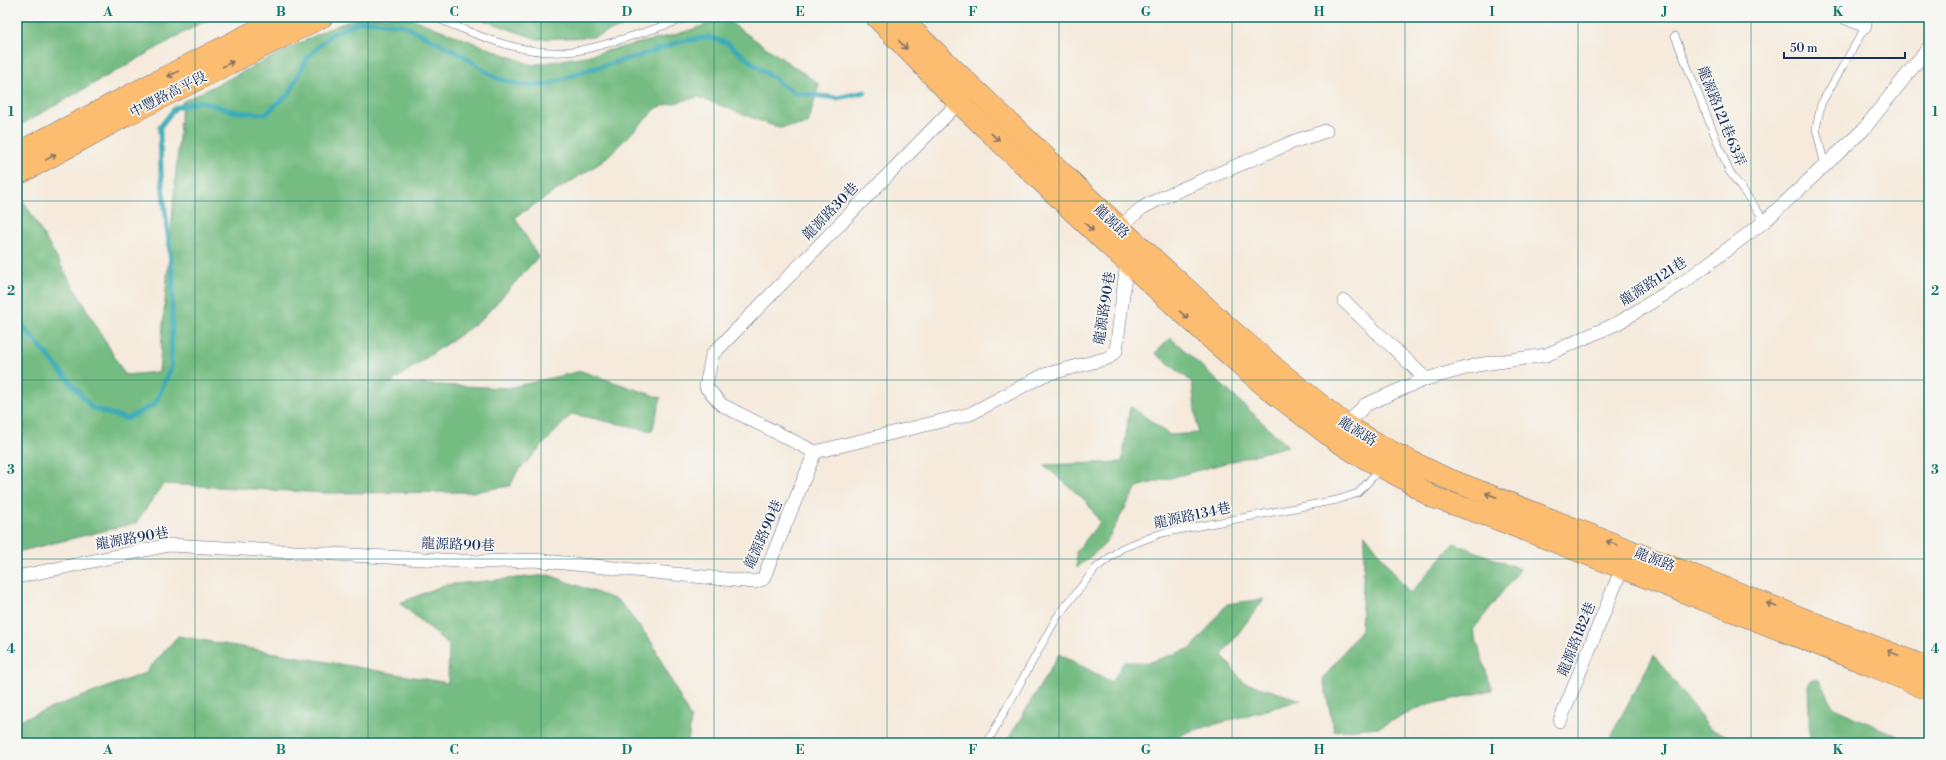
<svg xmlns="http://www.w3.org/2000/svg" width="1946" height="760" viewBox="0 0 1946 760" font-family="'Libre Bodoni','Noto Serif TC',serif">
<rect width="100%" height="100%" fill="#f6f6f2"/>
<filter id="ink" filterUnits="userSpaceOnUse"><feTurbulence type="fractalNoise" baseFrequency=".025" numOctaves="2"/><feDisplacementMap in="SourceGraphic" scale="8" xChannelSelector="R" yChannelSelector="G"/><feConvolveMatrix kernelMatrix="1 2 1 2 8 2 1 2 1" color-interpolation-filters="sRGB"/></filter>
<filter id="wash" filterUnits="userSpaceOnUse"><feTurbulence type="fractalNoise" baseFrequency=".012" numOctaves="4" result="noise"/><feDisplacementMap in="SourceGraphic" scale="16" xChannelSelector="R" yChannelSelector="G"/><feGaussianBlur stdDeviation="0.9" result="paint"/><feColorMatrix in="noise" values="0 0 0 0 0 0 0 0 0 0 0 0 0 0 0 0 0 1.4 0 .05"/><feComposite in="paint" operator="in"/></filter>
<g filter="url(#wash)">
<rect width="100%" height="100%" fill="#f5eadb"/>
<g fill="#74bc82" stroke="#487670">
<path d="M17,17H219L201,23L17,127Z"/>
<path d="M360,17H407L532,65L586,56L677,34L725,19L819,84L808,124L779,128L698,97L658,107L603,161L515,217L538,257L481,320L390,383L508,388L581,371L661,398L652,431L572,414L517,472L510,486L472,492L325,493L163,484L136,523L17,552V203L23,200L125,375L159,372L182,102L328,29Z"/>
<path d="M475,17H651L592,37L537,39Z"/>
<path d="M1171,338L1288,446L1137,487L1105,544L1077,568L1076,552L1100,522L1086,501L1044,465L1122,462L1130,406L1170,435L1198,433L1192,382L1155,353Z"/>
<path d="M1365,534L1410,594L1454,543L1520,569L1473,630L1492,690L1423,706L1379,727L1334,731L1323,679L1361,629Z"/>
<path d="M549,575L619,601L651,641L691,719L688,743H17V721L145,673L178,636L448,683L449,645L400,603L444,585Z"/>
<path d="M1264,599L1222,655L1243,682L1301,700L1188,732L1165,743H1006L1059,654L1112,682L1124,662H1150L1192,648L1227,604Z"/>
<path d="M1654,655L1710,729L1745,743H1614L1608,741Z"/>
<path d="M1818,678L1834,708L1913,743H1810L1808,683Z"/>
</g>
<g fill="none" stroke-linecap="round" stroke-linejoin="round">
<path stroke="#3babb7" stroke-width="5" d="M17,319L92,408L127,419L155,404L171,368L173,279L161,173L160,127L175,108L200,101L236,112L266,114L290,92L307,58L332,34L361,21L403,25L462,55L496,78L522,85H547L581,72L635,57L683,41L709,37L727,43L752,63L795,93L837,98L865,92"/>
</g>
</g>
<g filter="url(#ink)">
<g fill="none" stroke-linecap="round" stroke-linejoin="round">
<g stroke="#67708a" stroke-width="8">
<g id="service">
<path d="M434,17C480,37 534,61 586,49C621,41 656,28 690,17"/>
<path d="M1675,36L1729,171L1765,221"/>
<path d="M1825,166L1816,129L1821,104L1871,17"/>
<path d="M987,743L1057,617L1096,568L1122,548L1162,533L1337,500L1358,493L1380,469"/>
</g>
</g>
<g stroke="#67708a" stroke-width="14">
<g id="minor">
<path d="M1844,17L1865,26"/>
<path d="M964,97L712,355L706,387L722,405L815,452L970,414L1044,375L1108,358L1116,351L1127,262"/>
<path d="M1114,232L1142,208L1161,198L1295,141L1326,131"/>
<path d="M1344,301L1426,379"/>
<path d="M1342,430L1365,405L1404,388L1426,379L1477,365L1546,355L1618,323L1684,282L1765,221L1863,130L1929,47"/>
<path d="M17,577L169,545L479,562L534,560L754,582L763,579L815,452"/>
<path d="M1560,721L1622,568"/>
</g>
</g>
<g stroke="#67708a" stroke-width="22">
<g id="primary">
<path d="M876,17L958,102L1104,241L1217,344L1267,388L1335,440L1357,454L1406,480L1432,497L1491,517L1622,568L1875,667L1929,690"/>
<path d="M899,17L1119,227L1229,328L1280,372L1346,425L1390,451L1441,476L1929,668"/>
<path d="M17,153L282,17"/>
<path d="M17,175L125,116L322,17"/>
</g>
</g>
<use href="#service" stroke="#fff" stroke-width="7"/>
<use href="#minor" stroke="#fff" stroke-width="13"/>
<use href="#primary" stroke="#fcbd6f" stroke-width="21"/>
</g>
<defs><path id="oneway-shaft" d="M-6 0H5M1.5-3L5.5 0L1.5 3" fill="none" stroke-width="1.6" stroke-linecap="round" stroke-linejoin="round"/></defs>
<g stroke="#806f66">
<use href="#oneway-shaft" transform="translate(903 45) rotate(46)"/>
<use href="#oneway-shaft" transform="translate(228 64) rotate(-27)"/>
<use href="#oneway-shaft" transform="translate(173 74) rotate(153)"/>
<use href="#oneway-shaft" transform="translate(995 137) rotate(43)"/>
<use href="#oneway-shaft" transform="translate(51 157) rotate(-29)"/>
<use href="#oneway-shaft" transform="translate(1089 227) rotate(43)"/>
<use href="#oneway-shaft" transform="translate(1184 315) rotate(42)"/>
<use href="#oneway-shaft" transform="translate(1491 495) rotate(-159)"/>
<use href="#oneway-shaft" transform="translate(1612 543) rotate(-159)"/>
<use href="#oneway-shaft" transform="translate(1772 605) rotate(-159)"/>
<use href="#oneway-shaft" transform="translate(1893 653) rotate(-158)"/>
</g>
</g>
<path fill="none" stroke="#0f766e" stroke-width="1" stroke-opacity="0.55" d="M195,17V743M368,17V743M541,17V743M714,17V743M887,17V743M1059,17V743M1232,17V743M1405,17V743M1578,17V743M1751,17V743M17,201H1929M17,380H1929M17,559H1929"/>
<g text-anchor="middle" stroke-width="3.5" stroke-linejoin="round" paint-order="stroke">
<g font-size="14" fill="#1b2f5e" stroke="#f6f6f2">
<text transform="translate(168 94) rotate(-27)" y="5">中豐路高平段</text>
<text transform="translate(1722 116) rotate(68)" y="5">龍源路121巷63弄</text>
<text transform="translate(830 211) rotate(-46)" y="5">龍源路30巷</text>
<text transform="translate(1112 221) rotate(43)" y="5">龍源路</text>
<text transform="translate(1653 281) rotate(-33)" y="5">龍源路121巷</text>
<text transform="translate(1104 308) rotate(-81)" y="5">龍源路90巷</text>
<text transform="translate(1358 431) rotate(32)" y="5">龍源路</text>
<text transform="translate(1192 515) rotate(-12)" y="5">龍源路134巷</text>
<text transform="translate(763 534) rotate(-66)" y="5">龍源路90巷</text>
<text transform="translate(132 538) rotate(-10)" y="5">龍源路90巷</text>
<text transform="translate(458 544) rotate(2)" y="5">龍源路90巷</text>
<text transform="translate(1655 559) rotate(21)" y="5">龍源路</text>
<text transform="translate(1576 639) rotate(-68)" y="5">龍源路182巷</text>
</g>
</g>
<rect width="1946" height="760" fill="none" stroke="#f6f6f2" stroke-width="44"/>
<path d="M1784 52v6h121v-6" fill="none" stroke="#1b2f5e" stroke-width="2"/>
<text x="1790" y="52" font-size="12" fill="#1b2f5e" stroke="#f6f6f2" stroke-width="3" paint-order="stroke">50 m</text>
<rect x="22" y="22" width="1902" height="716" fill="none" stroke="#0f766e" stroke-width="1.5"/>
<g font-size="13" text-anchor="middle" font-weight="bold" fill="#0f766e">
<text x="108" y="16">A</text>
<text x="281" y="16">B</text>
<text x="454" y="16">C</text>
<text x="627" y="16">D</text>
<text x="800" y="16">E</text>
<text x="973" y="16">F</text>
<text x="1146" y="16">G</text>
<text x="1319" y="16">H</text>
<text x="1492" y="16">I</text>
<text x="1665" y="16">J</text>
<text x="1838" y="16">K</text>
<text x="11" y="116">1</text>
<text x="1935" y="116">1</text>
<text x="11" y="295">2</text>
<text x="1935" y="295">2</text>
<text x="11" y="474">3</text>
<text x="1935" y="474">3</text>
<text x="11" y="653">4</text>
<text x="1935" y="653">4</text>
<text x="108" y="754">A</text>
<text x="281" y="754">B</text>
<text x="454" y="754">C</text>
<text x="627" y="754">D</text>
<text x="800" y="754">E</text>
<text x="973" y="754">F</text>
<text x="1146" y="754">G</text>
<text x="1319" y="754">H</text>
<text x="1492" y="754">I</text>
<text x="1665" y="754">J</text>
<text x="1838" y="754">K</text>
</g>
</svg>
